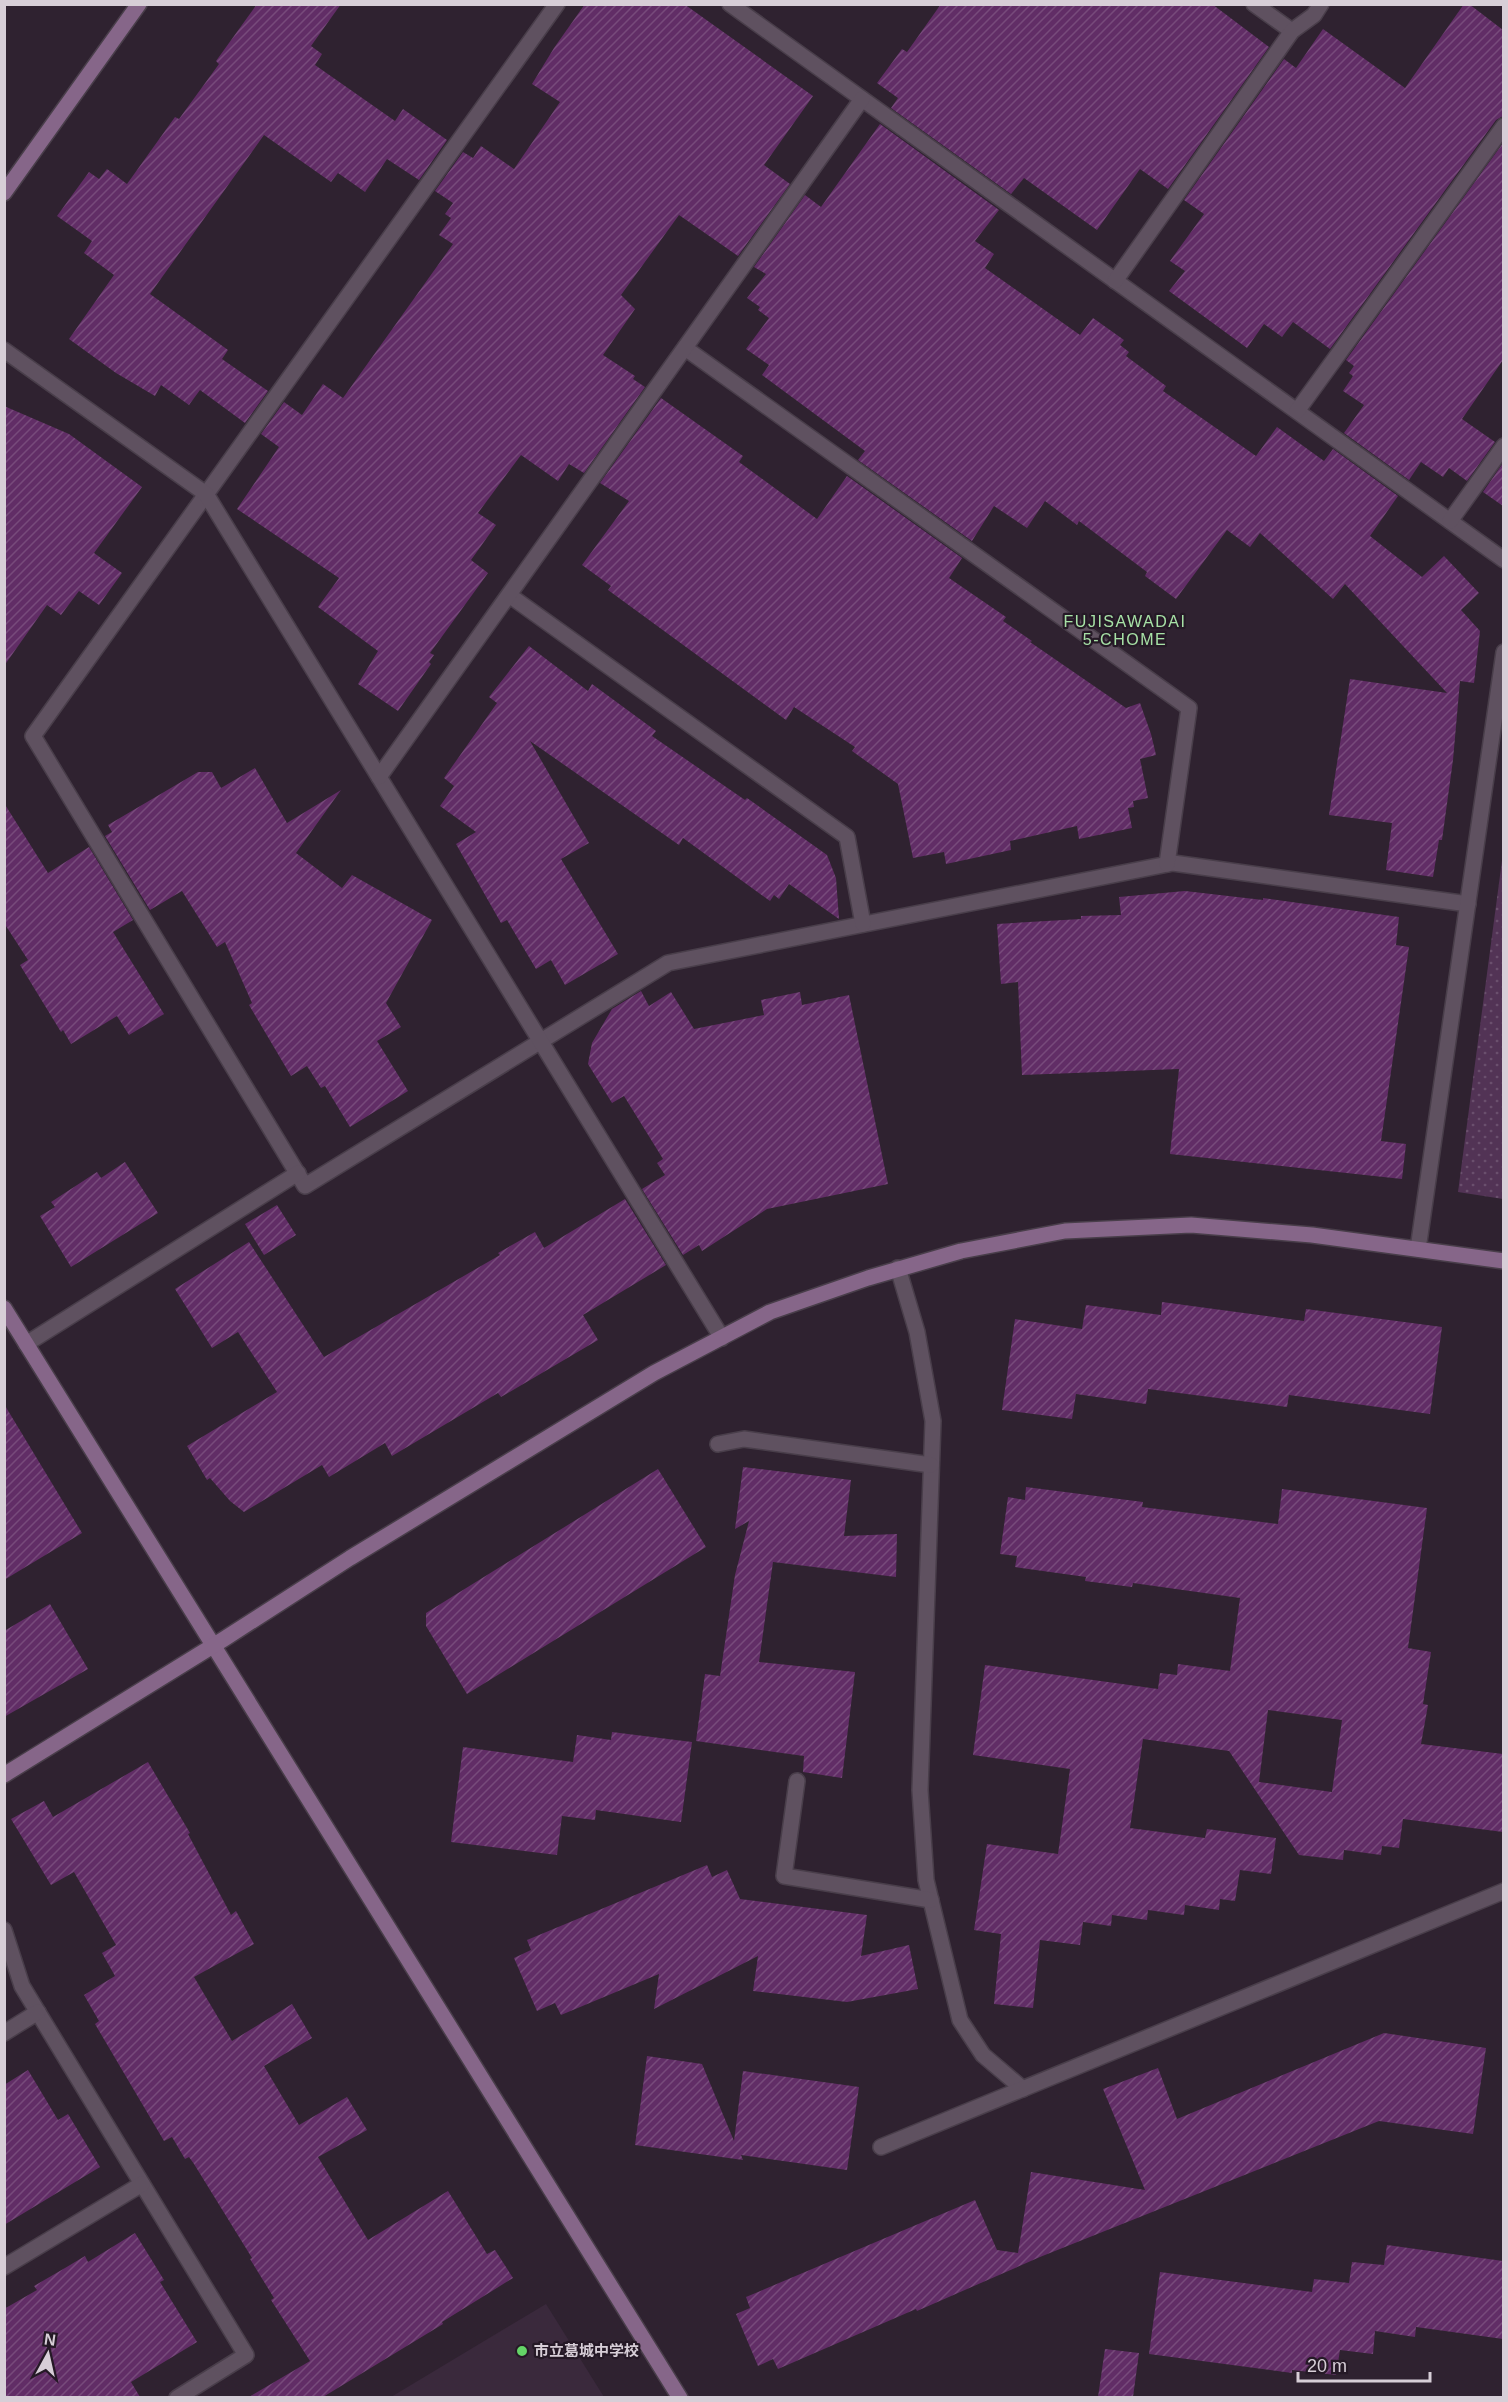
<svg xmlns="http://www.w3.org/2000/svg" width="1508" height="2402" viewBox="0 0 1508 2402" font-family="Helvetica,'Noto Sans JP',sans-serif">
<defs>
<pattern id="park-dots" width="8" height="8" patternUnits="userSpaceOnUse" patternTransform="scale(1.5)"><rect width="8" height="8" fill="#523355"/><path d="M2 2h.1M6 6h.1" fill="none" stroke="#6a4f6d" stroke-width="1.8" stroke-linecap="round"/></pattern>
<pattern id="building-hatch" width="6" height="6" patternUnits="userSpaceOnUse" patternTransform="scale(1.5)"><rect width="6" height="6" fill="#612d66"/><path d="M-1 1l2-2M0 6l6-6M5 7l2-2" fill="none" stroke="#774a7b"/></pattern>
</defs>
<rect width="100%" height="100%" fill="#2f2230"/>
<path fill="#3a293c" d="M546,2304L604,2397H391Z"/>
<path fill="url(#park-dots)" d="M1503,853L1504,1199H1503L1458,1192Z"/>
<g fill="url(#building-hatch)" fill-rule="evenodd">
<path d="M257,4H341L311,46L322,54L315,65L395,121L403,109L447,140L419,180L387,159L365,192L338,173L331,182L264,135L150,294L228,350L222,359L268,391L245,423L200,390L189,405L161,385L155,396L116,373L69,339L114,275L84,253L92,241L57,216L89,172L99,179L107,169L127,184L175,117L179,119L219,64L216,61Z"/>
<path d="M585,4H684L813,96L764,165L790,184L738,256L679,215L621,295L635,309L603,355L635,376L633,379L645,387L584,473L569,464L558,481L521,455L478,513L496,525L471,560L488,573L430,653L434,655L429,662L431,664L398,711L358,684L378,651L318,607L339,578L237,509L279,447L261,434L284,402L302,415L323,384L343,398L453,244L439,235L451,218L445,214L453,203L435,191L463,152L473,158L481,146L514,169L560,102L532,84L554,48Z"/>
<path d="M941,4H1212L1269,47L1168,189L1140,169L1097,230L1024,178L1011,194L891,108L898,98L877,83L902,49L907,52Z"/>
<path d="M1464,4H1469L1503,30V116L1496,120L1330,349L1293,322L1282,337L1264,324L1247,348L1169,291L1185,271L1170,261L1204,214L1184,200L1284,59L1296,68L1323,29L1405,88Z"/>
<path d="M880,124L999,210L975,241L994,254L985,268L1080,335L1093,318L1124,340L1120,345L1129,352L1126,356L1166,386L1163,391L1256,456L1277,427L1324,461L1333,449L1398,496L1370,536L1422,577L1444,556L1479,593L1461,610L1480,631L1474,683L1460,681L1453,760L1442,840H1439L1433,877L1386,870L1392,823L1329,815L1350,679L1447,693L1345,584L1333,599L1260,533L1250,547L1227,530L1176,599L1145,576L1147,572L1079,521L1077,525L1045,501L1027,528L994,506L972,541L858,460L865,451L762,375L769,365L746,349L769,318L758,310L760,307L747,298L766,274L754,267L805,195L821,207Z"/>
<path d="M1503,143V360L1462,419L1495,442L1467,481L1449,468L1443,477L1421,462L1409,480L1344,433L1364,405L1343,391L1353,376L1349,373L1354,366L1346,360Z"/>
<path d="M661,398L743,456L739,462L817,519L847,476L962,558L949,578L1006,617L1003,621L1032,641L1030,642L1126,708L1140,703L1151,734L1156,755L1140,759L1148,798L1133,801L1134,807L1128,808L1132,828L1079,839L1077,826L1010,841L1011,850L946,864L944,852L913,858L898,784L852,751L855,747L794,707L786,720L608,590L611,586L582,565L629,501L600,483Z"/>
<path d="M4,406L69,434L142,487L94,553L122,573L99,605L79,591L61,615L47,605L4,666Z"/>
<path d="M1503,463V506L1483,492Z"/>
<path d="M529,646L588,691L592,684L656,731L652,736L745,800L747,798L827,855L836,878L839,919L789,884L779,899L774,895L770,901L683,838L679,845L530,741L589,843L561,859L618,954L565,985L551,960L536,969L507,920L501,923L456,844L476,832L440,806L454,786L444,778L497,703L489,697Z"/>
<path d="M255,768L287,823L341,790L296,853L342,888L352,875L432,920L386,1003L401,1027L377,1041L408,1091L350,1127L325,1086L321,1088L307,1066L291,1076L249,1005L252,1003L225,942L217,947L182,891L150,910L105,836L112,832L108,825L198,772H212L221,788Z"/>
<path d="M4,803L48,873L89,847L133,920L113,932L164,1014L129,1035L117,1016L71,1044L63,1030L61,1032L20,965L28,960L4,923Z"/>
<path d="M1185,891L1263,900V898L1399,917L1396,945L1409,947L1381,1141L1406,1144L1402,1179L1170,1154L1179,1069L1022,1075L1018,982L1001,984L997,924L1081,919V916L1121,915L1119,897Z"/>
<path d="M641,991L649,1006L671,992L694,1029L764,1015L761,1000L800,992L802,1005L849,995L888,1184L767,1209L702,1251L699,1245L683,1255L642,1189L665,1175L657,1163L663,1159L624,1096L612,1103L588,1064L592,1043L612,1009Z"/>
<path d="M125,1162L158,1213L71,1267L40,1216L55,1207L51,1202L97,1172L101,1178Z"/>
<path d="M625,1199L666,1265L583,1315L598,1340L501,1397L498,1393L392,1456L385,1443L329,1477L322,1465L244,1512L230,1501L210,1478L207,1480L187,1446L277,1392L238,1332L212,1348L175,1289L249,1242L324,1357L500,1255L498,1253L535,1232L544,1248Z"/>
<path d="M277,1205L296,1235L264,1255L245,1224Z"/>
<path d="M1162,1302L1304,1321L1306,1309L1442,1327L1430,1414L1289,1395L1287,1407L1148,1389L1146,1404L1076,1394L1072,1419L1002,1410L1015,1319L1082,1329L1086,1305L1161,1315Z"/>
<path d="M4,1404L82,1533L4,1580Z"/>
<path d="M743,1467L851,1480L844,1536L897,1534L896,1577L773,1562L759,1662L855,1672L842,1778L803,1772L804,1756L696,1741L705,1674L720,1676L735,1575L749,1521L735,1529Z"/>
<path d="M658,1469L706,1547L467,1694L426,1626V1613Z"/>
<path d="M1026,1487L1143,1502L1142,1507L1278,1524L1282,1489L1427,1508L1408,1648L1431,1652L1423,1704L1428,1705L1421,1744L1503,1754V1832L1403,1819L1399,1848L1382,1846L1381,1855L1344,1850L1343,1860L1299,1855L1229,1751L1143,1739L1130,1828L1205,1838L1207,1829L1276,1838L1271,1874L1240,1870L1235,1901L1220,1899L1219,1910L1185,1905L1184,1915L1148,1910L1147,1920L1112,1915L1111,1926L1083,1922L1080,1945L1040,1940L1033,2008L994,2004L1001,1934L974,1930L987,1844L1058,1854L1070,1769L973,1755L985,1665L1158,1689L1160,1673L1177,1675L1178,1664L1230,1671L1240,1598L1133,1583L1132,1587L1085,1581L1086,1577L1015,1567L1017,1556L1000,1554L1008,1497L1025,1500ZM1268,1710L1342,1720L1332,1792L1259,1782Z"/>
<path d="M50,1604L88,1669L4,1717V1631Z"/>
<path d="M612,1732L692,1742L681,1822L596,1810L595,1820L562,1816L557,1855L451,1842L463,1747L573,1762L577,1735L611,1740Z"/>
<path d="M148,1762L190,1833L188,1834L231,1915L236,1911L254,1944L194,1977L232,2041L292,2004L312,2038L264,2066L299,2125L347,2097L367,2130L318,2157L368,2240L448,2191L487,2254L495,2250L513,2278L442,2322L443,2324L323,2397H249L310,2361L271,2300L274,2298L250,2259L252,2258L194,2164L189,2157L185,2159L172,2137L164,2141L95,2024L99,2021L84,1995L115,1976L102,1953L116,1945L74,1872L51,1885L11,1819L44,1801L53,1817Z"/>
<path d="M707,1865L712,1877L727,1870L740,1899L867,1915L861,1956L909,1945L918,1989L847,2002L753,1991L758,1956L654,2009L659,1974L561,2015L555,2003L537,2011L514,1958L531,1950L527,1940Z"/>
<path d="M1384,2033L1486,2048L1473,2134L1379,2121L1040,2257L917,2311L916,2309L778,2369L773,2359L758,2366L736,2314L750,2308L746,2297L975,2200L997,2250L1018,2253L1031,2172L1145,2190L1103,2089L1158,2068L1177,2119Z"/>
<path d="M647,2056L702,2064L734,2141L743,2071L859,2087L847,2170L741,2155L743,2160L635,2145Z"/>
<path d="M28,2070L58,2120L68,2114L100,2167L4,2225V2085Z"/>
<path d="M135,2233L164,2280L160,2282L197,2342L131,2382L140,2397H4V2309L37,2290L34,2286L65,2268L85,2256L88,2262Z"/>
<path d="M1387,2245L1503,2261V2339L1416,2327L1415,2337L1375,2331L1373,2354L1340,2350L1336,2375L1292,2370V2373L1149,2354L1160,2272L1312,2292L1314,2279L1349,2283L1352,2262L1384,2265Z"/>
<path d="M1105,2349L1139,2353L1133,2397H1098Z"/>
</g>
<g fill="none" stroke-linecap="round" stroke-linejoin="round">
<g stroke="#493e4a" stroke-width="18">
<g id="lane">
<path d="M898,1268L917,1332L933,1421L920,1790L926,1880L960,2020L983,2055L1023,2089"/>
<path d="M718,1444L744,1439L931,1465"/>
<path d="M797,1781L784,1876L931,1900"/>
<path d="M881,2147L1504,1891"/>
</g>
</g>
<g stroke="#493e4a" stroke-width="18">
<g id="street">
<path d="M557,4L33,736L305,1186L668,963L1173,863L1468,904"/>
<path d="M730,4L1504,560"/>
<path d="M1254,4L1292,31"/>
<path d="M1115,281L1292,31L1314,15L1321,4"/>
<path d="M685,348L1189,708L1167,864"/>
<path d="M4,350L206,494L722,1338"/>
<path d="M1297,411L1504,126"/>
<path d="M1450,521L1504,446"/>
<path d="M509,595L847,837L863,924"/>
<path d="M379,777L862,99"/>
<path d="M1418,1249L1504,652"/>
<path d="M26,1344L298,1173"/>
<path d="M4,1930L22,1986L246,2355L177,2398"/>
<path d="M4,2033L38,2012"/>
<path d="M4,2267L142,2184"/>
</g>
</g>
<g stroke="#493e4a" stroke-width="18">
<g id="secondary">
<path d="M4,193L139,4"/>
<path d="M4,1308L680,2398"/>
<path d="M4,1775L224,1639L350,1558L654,1373L770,1312L868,1278L961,1251L1065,1231L1191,1225L1312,1235L1504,1261"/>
</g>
</g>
<use href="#lane" stroke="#5f5160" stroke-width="15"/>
<use href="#street" stroke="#5f5160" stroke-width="15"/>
<use href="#secondary" stroke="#866689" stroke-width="15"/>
</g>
<circle fill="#64d467" stroke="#251926" stroke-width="2" cx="522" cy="2351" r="6"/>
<g text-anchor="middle" stroke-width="4.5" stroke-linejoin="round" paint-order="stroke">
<g font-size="15" font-weight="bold" fill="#d7ced7" stroke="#251926" text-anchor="start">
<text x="534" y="2356">市立葛城中学校</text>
</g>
<g font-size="16" letter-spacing="1.5" fill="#a7e1a6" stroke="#251926">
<text x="1125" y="627">FUJISAWADAI<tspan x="1125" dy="18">5-CHOME</tspan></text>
</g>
</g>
<rect width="1508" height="2402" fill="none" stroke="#d7ced7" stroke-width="12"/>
<g transform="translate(48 2354) rotate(8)" stroke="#251926" stroke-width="4.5" paint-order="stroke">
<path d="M0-4.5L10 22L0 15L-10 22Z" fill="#d7ced7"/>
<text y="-9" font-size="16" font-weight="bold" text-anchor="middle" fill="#d7ced7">N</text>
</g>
<path d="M1298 2372v9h132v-9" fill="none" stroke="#d7ced7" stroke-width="3"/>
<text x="1307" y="2372" font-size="18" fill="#d7ced7" stroke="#251926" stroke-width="4.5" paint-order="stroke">20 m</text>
</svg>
